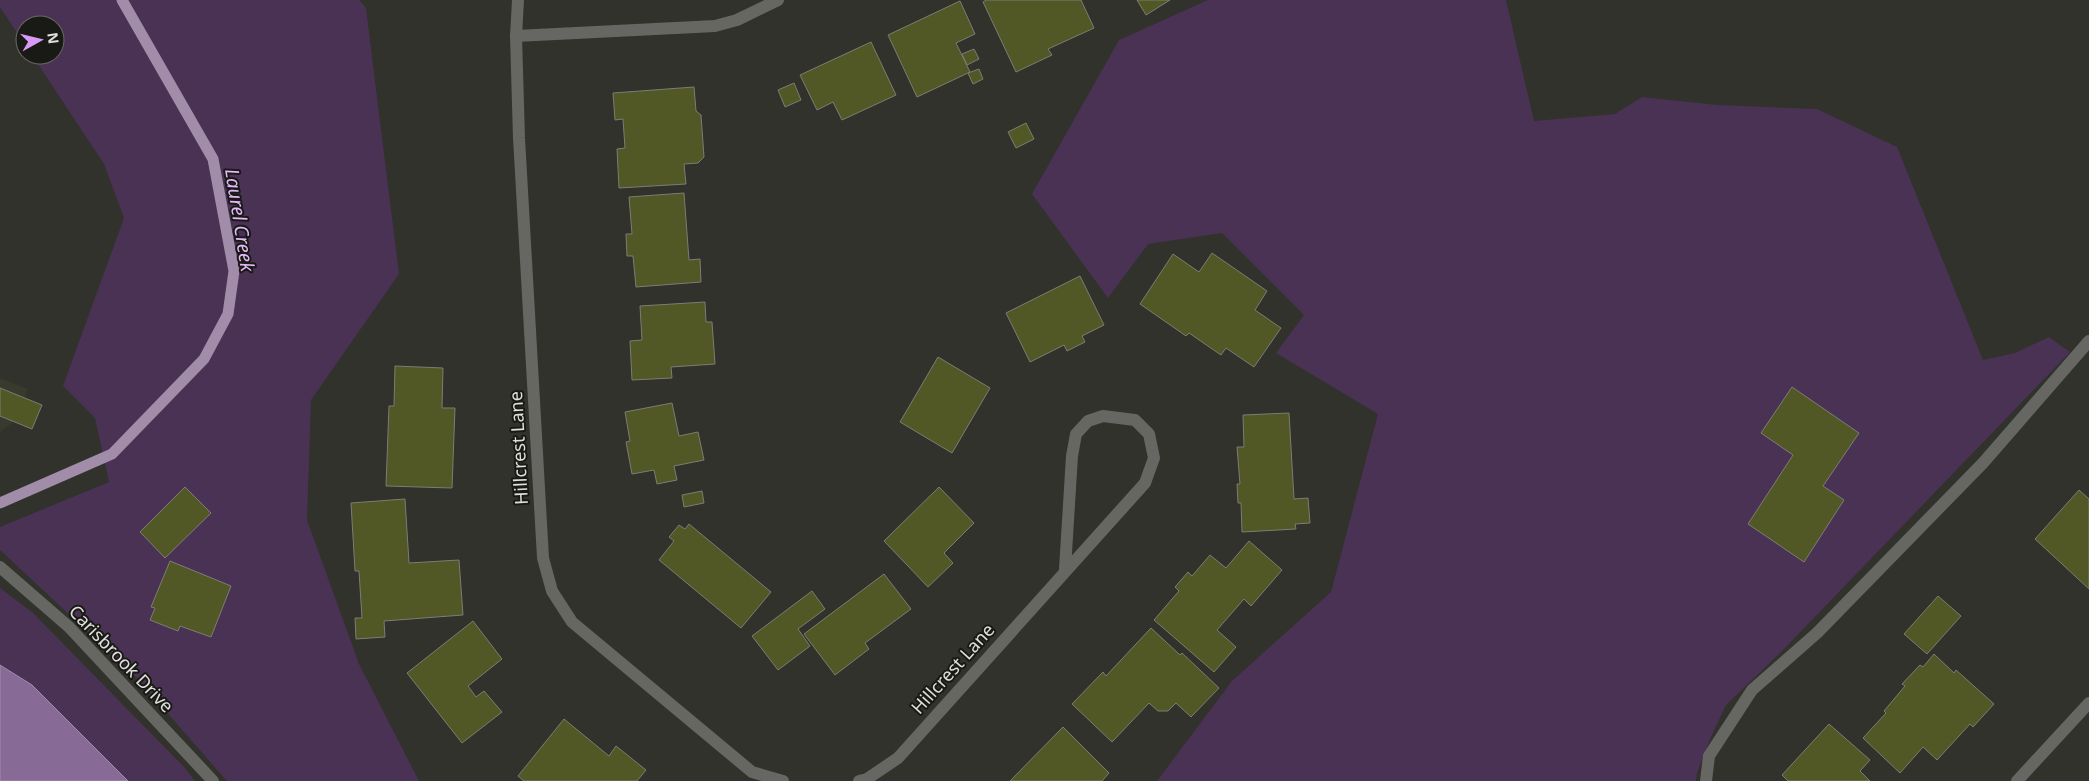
<svg xmlns="http://www.w3.org/2000/svg" width="2089" height="781" viewBox="0 0 2089 781" font-family="'Noto Sans',sans-serif">
<rect width="100%" height="100%" fill="#30322b"/>
<path fill="#383a2d" d="M0,378L28,389L16,420L0,432Z"/>
<g fill="#4a3255">
<path d="M0,0H359L366,8L399,274L311,400L307,520L359,664L419,781H227L133,674L0,550V527L109,482L95,418L63,386L124,218L104,164L32,55H55V25H25V45L0,7Z"/>
<path d="M1208,0H1506L1534,121L1615,114L1642,97L1717,105L1817,109L1897,147L1983,360L2015,353L2049,337L2070,352L1783,650L1726,705L1711,737L1697,773L1696,781H1157L1232,681L1331,592L1378,414L1276,353L1304,315L1222,233L1148,244L1108,298L1032,194L1119,40Z"/>
<path d="M0,588L33,613L184,767L195,781H128L32,685L0,665Z"/>
</g>
<path fill="#876a95" stroke="#a18daa" d="M0,665L32,685L128,781H0Z"/>
<g fill="none" stroke-linecap="round" stroke-linejoin="round">
<path stroke="#a18daa" stroke-width="11" d="M0,503L112,454L204,359L228,314L234,271L213,159L122,0"/>
</g>
<g fill="#515826" stroke="#7c7d75">
<path d="M986,0H1081L1094,28L1048,49L1052,55L1016,72L983,2Z"/>
<path d="M1137,0H1170L1146,15Z"/>
<path d="M960,1L975,34L956,43L970,72L917,97L888,35Z"/>
<path d="M871,42L896,95L842,120L833,102L817,110L800,75Z"/>
<path d="M974,49L979,59L967,65L962,54Z"/>
<path d="M979,69L983,79L973,84L968,73Z"/>
<path d="M794,83L801,100L785,107L778,90Z"/>
<path d="M694,87L696,111L701,115L704,157L698,163L684,164L686,184L619,188L617,149L625,148L623,119L615,120L613,93Z"/>
<path d="M1026,123L1034,139L1016,148L1008,132Z"/>
<path d="M684,193L689,260L700,259L701,282L636,287L633,256H627L626,234H632L629,197Z"/>
<path d="M1212,253L1267,291L1255,310L1281,328L1254,367L1226,348L1221,355L1189,333L1186,336L1140,304L1173,254L1199,272Z"/>
<path d="M1080,276L1104,325L1082,336L1085,342L1067,351L1064,345L1030,362L1006,313Z"/>
<path d="M705,302L706,322H712L715,364L671,367L672,378L632,380L630,341L642,340L640,306Z"/>
<path d="M938,357L990,388L952,453L900,422Z"/>
<path d="M395,366L443,368L442,408H455L452,488L386,486L389,406H394Z"/>
<path d="M1792,387L1859,433L1823,486L1844,500L1804,562L1748,524L1793,455L1761,433Z"/>
<path d="M0,388L42,405L32,429L0,416Z"/>
<path d="M672,403L679,436L698,432L704,460L674,466L677,480L657,484L654,470L632,474L626,442L630,441L625,412Z"/>
<path d="M1289,413L1294,499L1308,498L1310,523L1295,524L1296,529L1242,532L1241,503H1238L1237,484H1240L1237,447H1244L1243,415Z"/>
<path d="M185,487L211,513L165,558L140,532Z"/>
<path d="M939,487L974,523L944,553L953,563L928,587L884,541Z"/>
<path d="M2079,490L2089,499V589L2035,539Z"/>
<path d="M702,491L704,503L684,507L682,495Z"/>
<path d="M405,499L409,563L459,560L463,615L384,621L385,637L356,639L355,618H362L359,571H355L351,503Z"/>
<path d="M689,524L771,592L741,628L659,560L674,541L669,537L679,525L685,529Z"/>
<path d="M1249,541L1282,570L1251,606L1244,599L1217,630L1236,647L1214,672L1154,620L1179,591L1175,587L1188,572L1192,576L1210,555L1226,568Z"/>
<path d="M170,561L231,586L211,637L180,626L178,631L150,620L155,608L151,607Z"/>
<path d="M884,574L911,609L865,643L869,649L835,675L804,634Z"/>
<path d="M812,591L825,609L798,629L810,646L778,670L752,636Z"/>
<path d="M1938,596L1961,616L1927,654L1904,634Z"/>
<path d="M473,621L502,659L468,686L476,697L484,691L502,712L462,743L407,673Z"/>
<path d="M1151,628L1180,655L1182,653L1219,688L1191,717L1176,703L1168,711H1158L1149,703L1112,742L1072,704L1103,672L1106,676Z"/>
<path d="M1934,654L1954,673L1956,670L1994,704L1973,727L1970,724L1937,760L1923,747L1900,773L1863,738L1886,713L1884,711L1905,686L1902,684L1920,665L1923,667Z"/>
<path d="M564,719L609,756L616,746L646,770L637,781H524L518,776Z"/>
<path d="M1829,724L1870,760L1860,771L1870,781H1788L1782,775Z"/>
<path d="M1063,727L1109,773L1102,781H1010Z"/>
</g>
<g fill="none" stroke-linecap="round" stroke-linejoin="round">
<path stroke="#666663" stroke-width="12" d="M1706,781L1709,756L1752,690L1817,633L1983,463L2089,341"/>
<g stroke="#666663" stroke-width="12">
<path d="M518,0L516,36L519,138L543,558L552,591L572,622L752,772L783,781"/>
<path d="M516,36L715,26L737,20L778,0"/>
<path d="M0,567L69,627L213,781"/>
<path d="M859,781L867,779L898,758L1145,483L1154,458L1149,434L1135,420L1103,416L1088,421L1076,434L1072,456L1065,569"/>
<path d="M2017,781L2089,703"/>
</g>
</g>
<g text-anchor="middle" stroke-width="4" stroke-linejoin="round" paint-order="stroke">
<g font-size="18" fill="#dfe0db" stroke="#191916">
<text transform="translate(519 448) rotate(-93)" y="6">Hillcrest Lane</text>
<text transform="translate(121 659) rotate(46)" y="6">Carisbrook Drive</text>
<text transform="translate(953 669) rotate(-48)" y="6">Hillcrest Lane</text>
</g>
<g font-size="19" font-style="italic" fill="#e5b8fb" stroke="#191916">
<text transform="translate(240 220) rotate(81)" y="7">Laurel Creek</text>
</g>
</g>
<g transform="translate(40 40) rotate(82)"><circle r="24" fill="#191916" stroke="#686965"/>
<path d="M0-4L9 19L0 12L-9 19Z" fill="#d99af7"/>
<text y="-8" font-size="14" font-weight="bold" text-anchor="middle" fill="#dfe0db">N</text>
</g>
</svg>
